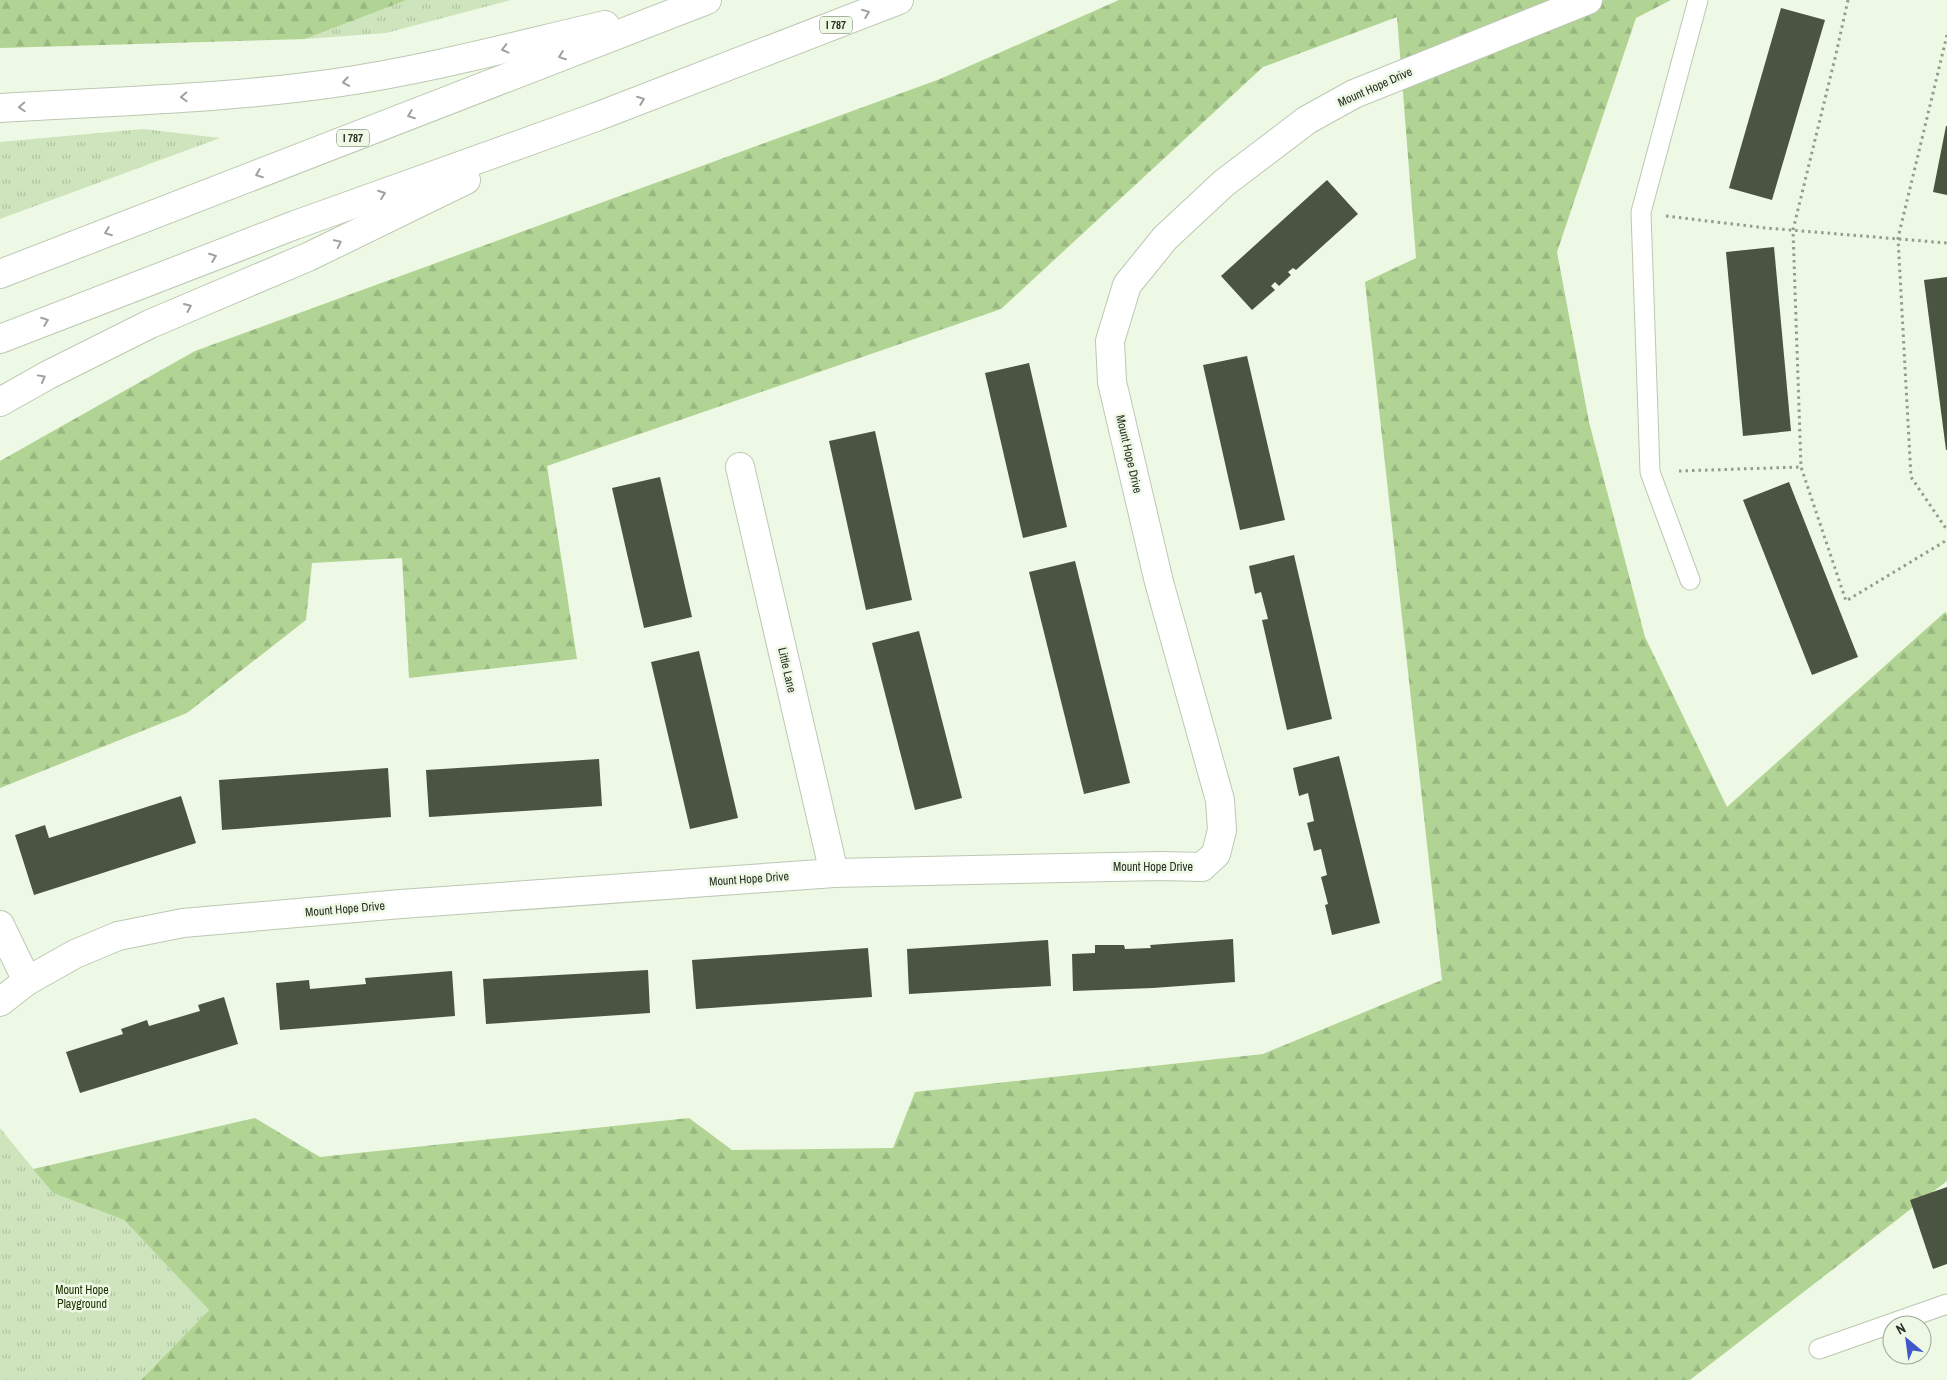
<svg xmlns="http://www.w3.org/2000/svg" width="1947" height="1380" viewBox="0 0 1947 1380" font-family="'Archivo Narrow',sans-serif">
<defs>
<pattern id="grass-tufts" width="24" height="20" patternUnits="userSpaceOnUse" patternTransform="scale(1.25)"><rect width="24" height="20" fill="#cee4bc"/><path d="M3 7l-1-3M5 7V3M7 7l1-3M15 17l-1-3M17 17v-4M19 17l1-3" fill="none" stroke="#b1c4a1"/></pattern>
<pattern id="forest-firs" width="22" height="20" patternUnits="userSpaceOnUse" patternTransform="scale(1.25)"><rect width="22" height="20" fill="#b1d494"/><path d="M5 1l3.5 6h-7zM16 11l3.5 6h-7z" fill="#98b67f"/></pattern>
</defs>
<rect width="100%" height="100%" fill="#edf9e4"/>
<g fill="url(#grass-tufts)">
<path d="M407,0H511L386,33L305,39Z"/>
<path d="M143,129L220,138L0,219V142Z"/>
<path d="M0,1128L53,1193L124,1220L209,1310L141,1380H0Z"/>
</g>
<g fill="url(#forest-firs)">
<path d="M0,0H407L305,39L0,48Z"/>
<path d="M1119,0H1671L1636,18L1557,252L1589,422L1645,637L1727,807L1945,612L1947,614V1181L1690,1380H141L209,1310L124,1220L53,1193L33,1169L255,1118L320,1157L689,1118L732,1150L893,1148L915,1092L1263,1054L1442,980L1365,282L1416,258L1397,17L1263,67L1001,309L547,466L577,659L409,678L402,558L312,563L306,620L187,713L0,788V461L195,351L940,79Z"/>
</g>
<g fill="#4a5441">
<path d="M1781,8L1825,20L1772,200L1729,188Z"/>
<path d="M1946,126H1947V195L1933,192Z"/>
<path d="M1327,180L1358,214L1296,270L1293,268L1288,272L1291,275L1279,286L1275,282L1271,286L1275,290L1252,310L1221,276Z"/>
<path d="M1774,247L1791,431L1743,436L1726,252Z"/>
<path d="M1947,277V450H1946L1924,280Z"/>
<path d="M1247,356L1285,520L1240,530L1203,365Z"/>
<path d="M1029,363L1067,527L1023,538L985,373Z"/>
<path d="M875,431L912,600L866,610L829,441Z"/>
<path d="M660,477L692,617L644,628L612,488Z"/>
<path d="M1789,482L1858,657L1812,675L1743,500Z"/>
<path d="M1294,555L1332,719L1287,730L1262,620L1268,619L1261,592L1255,594L1249,566Z"/>
<path d="M1075,561L1130,783L1084,794L1029,572Z"/>
<path d="M919,631L962,798L915,810L872,643Z"/>
<path d="M699,651L738,818L690,829L651,662Z"/>
<path d="M1339,756L1380,923L1332,935L1325,905L1328,904L1321,877L1327,875L1321,849L1314,851L1307,823L1314,821L1308,793L1299,796L1293,768Z"/>
<path d="M599,759L602,806L429,817L426,770Z"/>
<path d="M388,768L391,817L222,830L219,780Z"/>
<path d="M181,796L196,843L34,895L15,835L45,825L49,838Z"/>
<path d="M1233,939L1235,982L1153,988L1073,991L1072,954L1095,953V945H1124L1125,949L1151,948L1150,945Z"/>
<path d="M1048,940L1051,986L909,994L907,949Z"/>
<path d="M868,948L872,997L696,1009L692,960Z"/>
<path d="M648,970L650,1013L486,1024L483,979Z"/>
<path d="M452,971L455,1016L280,1030L276,983L309,980L310,989L366,984L365,978Z"/>
<path d="M224,997L238,1044L80,1093L66,1052L123,1034L121,1029L147,1020L149,1026L200,1011L198,1005Z"/>
<path d="M1947,1187V1264L1933,1269L1910,1200Z"/>
</g>
<g fill="none" stroke-linecap="round" stroke-linejoin="round">
<g stroke="#bcc8b3" stroke-width="21">
<g id="lane">
<path d="M1690,580L1650,472L1641,212L1698,0"/>
<path d="M1819,1349L1947,1304"/>
</g>
</g>
<g stroke="#bcc8b3" stroke-width="30">
<g id="street">
<path d="M740,467L834,873"/>
<path d="M0,925L27,981"/>
<path d="M0,1002L27,981L75,954L118,936L183,923L401,904L834,873L1161,866L1202,867L1216,854L1222,830L1220,800L1159,582L1112,382L1110,341L1127,285L1165,238L1224,183L1307,120L1354,94L1588,0"/>
</g>
</g>
<g stroke="#bcc8b3" stroke-width="30">
<g id="highway">
<path d="M0,108C112,101 224,99 335,83C426,70 515,46 605,25"/>
<path d="M0,274L707,0"/>
<path d="M0,339L295,225L596,117L899,0"/>
<path d="M0,402L48,375L150,324L308,257L466,180"/>
</g>
</g>
<g stroke="#939c8d" stroke-width="3" stroke-dasharray="2.5 4" stroke-linecap="butt">
<path d="M1848,0L1836,54L1793,230L1801,467L1846,601L1947,540"/>
<path d="M1947,35L1898,238L1911,477L1947,530"/>
<path d="M1666,216L1766,228L1947,243"/>
<path d="M1679,471L1801,467"/>
</g>
<use href="#lane" stroke="#fff" stroke-width="19"/>
<use href="#street" stroke="#fff" stroke-width="28"/>
<use href="#highway" stroke="#fff" stroke-width="28"/>
</g>
<defs><path id="oneway-chevron" d="M-2-3.5L2.5 0L-2 3.5" fill="none" stroke-width="1.6" stroke-linecap="round" stroke-linejoin="round" transform="scale(1.25)"/></defs>
<g stroke="#9fa19d">
<use href="#oneway-chevron" transform="translate(866 13) rotate(-21)"/>
<use href="#oneway-chevron" transform="translate(505 49) rotate(166)"/>
<use href="#oneway-chevron" transform="translate(562 56) rotate(159)"/>
<use href="#oneway-chevron" transform="translate(346 82) rotate(170)"/>
<use href="#oneway-chevron" transform="translate(184 97) rotate(177)"/>
<use href="#oneway-chevron" transform="translate(641 100) rotate(-21)"/>
<use href="#oneway-chevron" transform="translate(22 107) rotate(177)"/>
<use href="#oneway-chevron" transform="translate(411 115) rotate(159)"/>
<use href="#oneway-chevron" transform="translate(259 174) rotate(159)"/>
<use href="#oneway-chevron" transform="translate(382 194) rotate(-20)"/>
<use href="#oneway-chevron" transform="translate(108 232) rotate(159)"/>
<use href="#oneway-chevron" transform="translate(338 243) rotate(-26)"/>
<use href="#oneway-chevron" transform="translate(213 257) rotate(-21)"/>
<use href="#oneway-chevron" transform="translate(188 307) rotate(-24)"/>
<use href="#oneway-chevron" transform="translate(45 321) rotate(-21)"/>
<use href="#oneway-chevron" transform="translate(42 378) rotate(-29)"/>
</g>
<g text-anchor="middle" stroke-width="5" stroke-linejoin="round" paint-order="stroke">
<g fill="#edf9e4" stroke="#646b5f" stroke-width="1">
<rect x="820" y="16.5" width="32" height="17" rx="4"/>
<rect x="337" y="129.5" width="32" height="17" rx="4"/>
</g>
<g font-size="11" font-weight="bold" fill="#292e26">
<text x="836" y="29">I 787</text>
<text x="353" y="142">I 787</text>
</g>
<g font-size="12" fill="#292e26" stroke="#edf9e4">
<text transform="translate(1375 87) rotate(-24)" y="4">Mount Hope Drive</text>
<text transform="translate(1129 454) rotate(77)" y="4">Mount Hope Drive</text>
<text transform="translate(787 670) rotate(77)" y="4">Little Lane</text>
<text x="1153" y="871">Mount Hope Drive</text>
<text transform="translate(749 879) rotate(-4)" y="4">Mount Hope Drive</text>
<text transform="translate(345 909) rotate(-5)" y="4">Mount Hope Drive</text>
</g>
<g font-size="12" fill="#1b3002" stroke="#edf9e4">
<text x="82" y="1294">Mount Hope<tspan x="82" dy="14">Playground</tspan></text>
</g>
</g>
<g transform="translate(1907 1340) rotate(331)"><circle r="24" fill="#edf9e4" stroke="#9fa898"/>
<path d="M0-4L9 19L0 12L-9 19Z" fill="#3f57ca"/>
<text y="-8" font-size="14" font-weight="bold" text-anchor="middle" fill="#292e26">N</text>
</g>
</svg>
